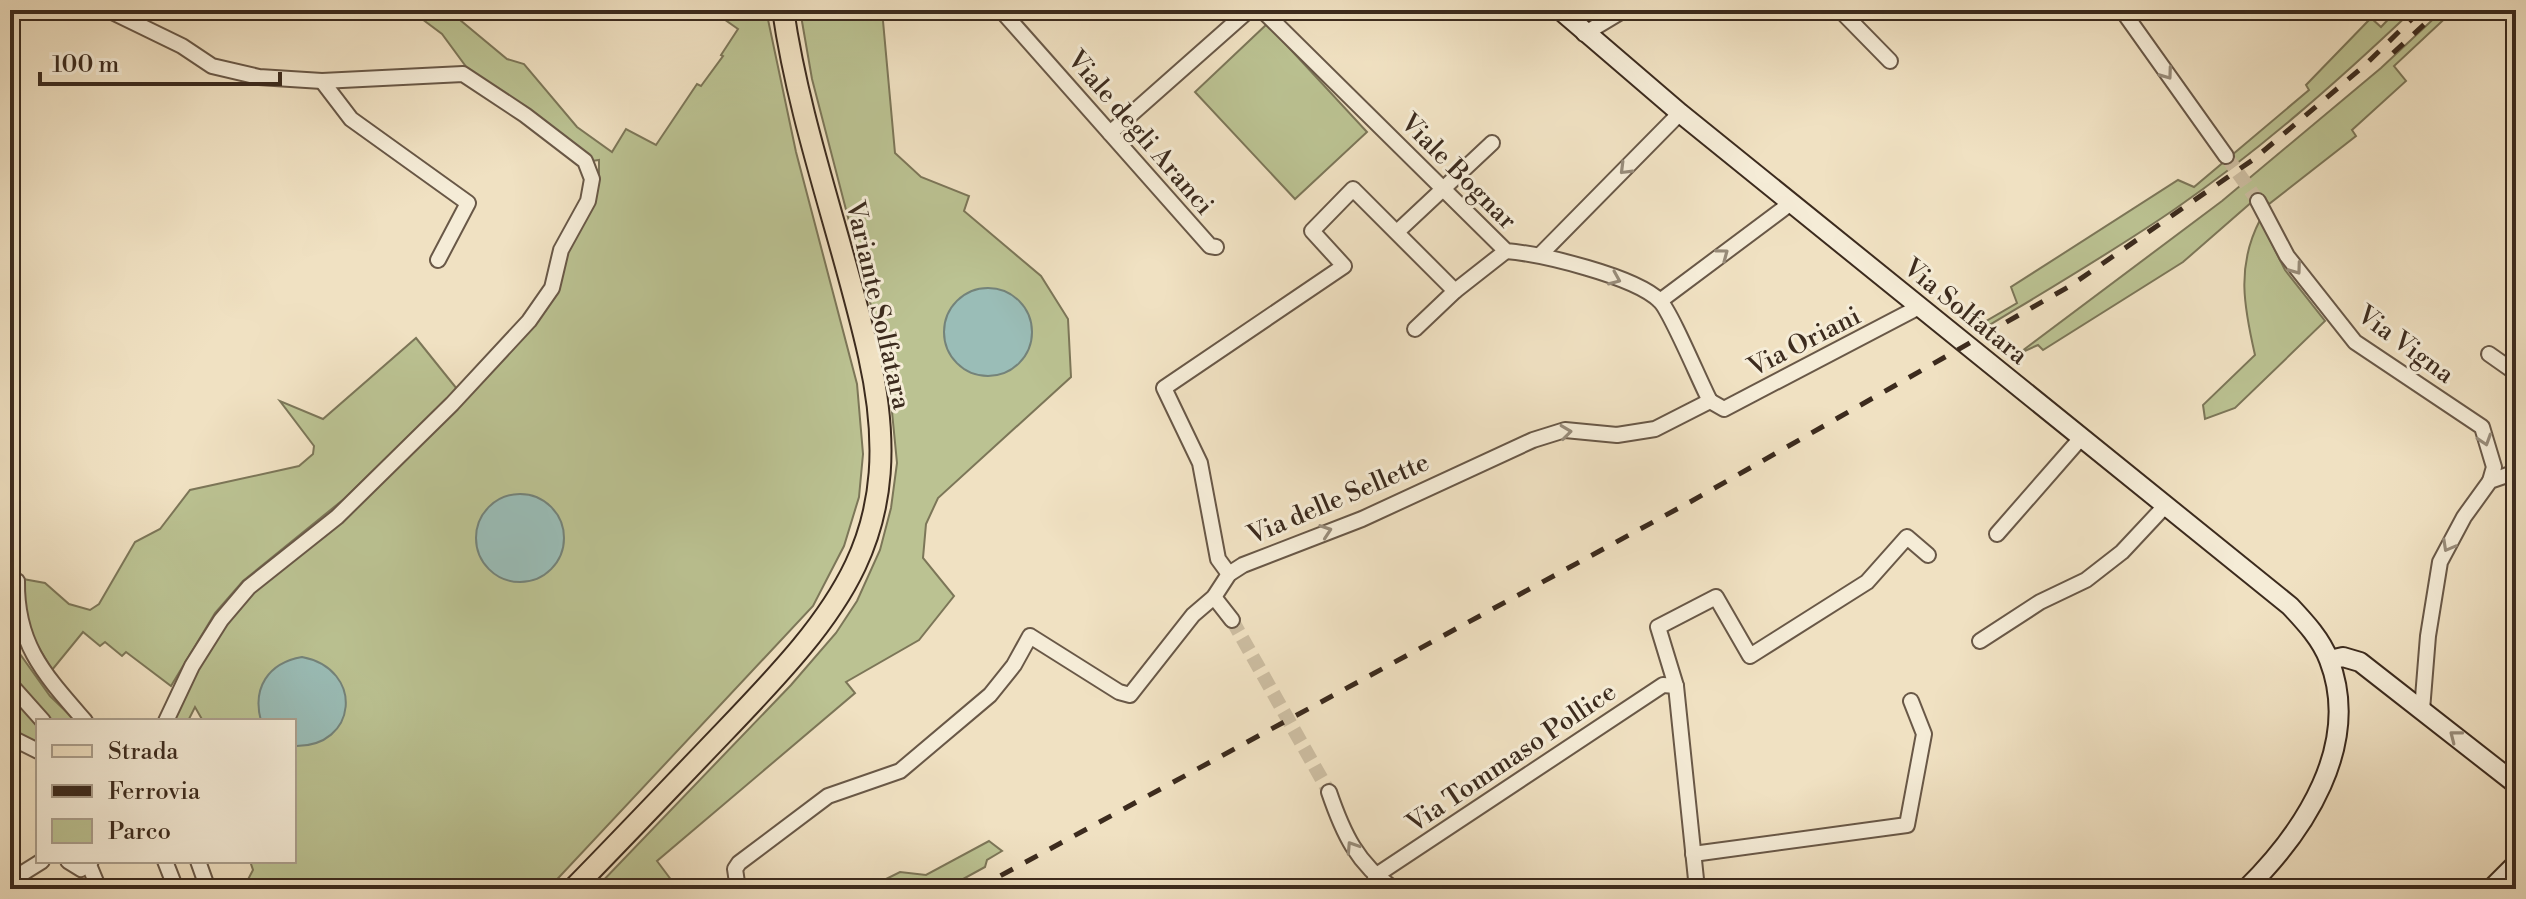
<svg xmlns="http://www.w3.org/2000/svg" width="2526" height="899" viewBox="0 0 2526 899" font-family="'Libre Bodoni',serif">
<rect width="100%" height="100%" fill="#f0e1c2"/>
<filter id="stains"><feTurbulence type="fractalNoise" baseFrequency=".0025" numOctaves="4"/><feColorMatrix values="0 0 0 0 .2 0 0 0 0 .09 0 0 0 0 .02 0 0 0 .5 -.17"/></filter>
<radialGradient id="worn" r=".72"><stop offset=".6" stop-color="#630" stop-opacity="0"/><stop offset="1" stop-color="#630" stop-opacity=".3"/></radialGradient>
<g fill="#bbc292" stroke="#7c7658" stroke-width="2">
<path d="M410,10H448L507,59L524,64L577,127L612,152L626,129L656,145L697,84L701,86L723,56L721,55L738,29L711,10H766L796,152L857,384L863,454L859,497L844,546L813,606L548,889H243L253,870L250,861H294V721H203L195,707L188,721H171L207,650L252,592L432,430L538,321L553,296L564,259L593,205L599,181V160L592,161L544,120L470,72L442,34Z"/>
<path d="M800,10H882L895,153L921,177L969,196L964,211L1041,276L1068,319L1071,377L938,498L926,524L923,558L954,596L919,640L846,682L855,693L657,861L678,889H595L791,685L836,633L857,601L880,550L891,508L897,463L888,371L812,79Z"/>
<path d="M2397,10H2413C2337,82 2260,150 2175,209C2111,253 2044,292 1978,332L1976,327L2017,303L2011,287L2178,180L2194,187L2309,90L2306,85L2371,18L2381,27Z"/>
<path d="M2443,10H2454L2394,66L2406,81L2352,130L2356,136L2269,204L2261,194L2183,262L2043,350L2038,345L2018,354L2222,201L2381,68Z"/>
<path d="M1267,24L1367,132L1295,199L1195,92Z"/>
<path d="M2260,220L2285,270L2325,321L2235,408L2205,419L2203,405L2255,355C2244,307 2236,266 2260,220Z"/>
<path d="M416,338L457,389L344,499L243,581L215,613L171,686L126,652L122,656L105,642L100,646L83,632L52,670L26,626L23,579L45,583L69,604L90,610L99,604L135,542L160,529L190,490L299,466L313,454L314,446L280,401L323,419Z"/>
<path d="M10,640L50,696L76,721H51L10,672Z"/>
<path d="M10,690L38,721V746L10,729Z"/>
<path d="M989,841L1002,851L987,860L985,867L945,889H866L900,872L926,875Z"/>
</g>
<g fill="#9abdb7" stroke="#74837a" stroke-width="2">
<circle cx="988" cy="332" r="44"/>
<circle cx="520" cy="538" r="44"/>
<path d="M302,657C365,669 358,748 294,746V721H261C252,688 268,663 302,657Z"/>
</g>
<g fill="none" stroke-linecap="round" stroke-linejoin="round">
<g stroke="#ccbda1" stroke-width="14" stroke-dasharray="14 7" stroke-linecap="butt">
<path d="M2226,156L2258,201"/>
<path d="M1232,620L1329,792"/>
</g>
<g stroke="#695847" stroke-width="18">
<g id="street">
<path d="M108,10L182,46L212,66L259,77L322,81L463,74L525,115L585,161L592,179L588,201L561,250L552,288L529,321L452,404L337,517L249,587L221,620L192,666L166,721"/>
<path d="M1001,10L1210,246L1216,247"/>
<path d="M1262,10L1506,251C1541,254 1635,276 1660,301C1671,312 1700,382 1710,401"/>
<path d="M1840,10L1890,61"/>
<path d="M2122,10L2226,156"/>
<path d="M1584,34L1624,10"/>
<path d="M322,81L351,119L468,203L438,260"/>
<path d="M1110,133L1249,10"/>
<path d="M2258,201L2287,256L2355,342L2482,427L2494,467L2490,481"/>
<path d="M1397,232L1492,143"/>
<path d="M1541,254L1680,113"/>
<path d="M1660,301L1791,203"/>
<path d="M1415,329L1455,291"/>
<path d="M2489,354L2516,373"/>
<path d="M1710,401L1724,409L1919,307"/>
<path d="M1997,534L2081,438"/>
<path d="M1229,574L1218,559L1200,463L1164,388L1344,266L1312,231L1353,189L1455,291L1506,251"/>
<path d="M17,581C16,645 45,675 85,721"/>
<path d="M1214,597L1232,620"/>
<path d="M1980,641L2040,602L2086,580L2122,552L2165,506"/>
<path d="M10,684L43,721"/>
<path d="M2422,710L2428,636L2440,562L2464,517L2490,481L2516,472"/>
<path d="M10,737L38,751"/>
<path d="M1329,792C1343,833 1357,864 1394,889"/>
<path d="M1693,854L1907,825L1924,734L1911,701"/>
<path d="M68,861L81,869L91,861"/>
<path d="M165,861L176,889"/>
<path d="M198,861L208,889"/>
<path d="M89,865L99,889"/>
<path d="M1375,876L1663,685L1676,686"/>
<path d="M10,881L42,861"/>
<path d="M738,889L735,869L739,863L828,796L900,771L990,695L1014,665L1030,636L1119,692L1130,695L1193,615L1214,597L1229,574L1243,565L1362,519L1533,440L1565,430L1617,435L1655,429L1710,401"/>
<path d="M1697,889L1676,686L1658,627L1716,597L1750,656L1867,582L1907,537L1928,555"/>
</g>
</g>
<g stroke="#3c2b1e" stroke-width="22">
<g id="secondary">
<path d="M1560,10L1680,113L2290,606C2305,622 2321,639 2329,660C2362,745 2304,832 2246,889"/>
<path d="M2330,660L2343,657L2360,662L2516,784"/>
<path d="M2491,889L2516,864"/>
</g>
</g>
<g stroke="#3c2b1e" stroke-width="24">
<path id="primary" d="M573,889C624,837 674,784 724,732C841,610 909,535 869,356C843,240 800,127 783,10"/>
</g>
<use href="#street" stroke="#f5ecd7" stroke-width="14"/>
<use href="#secondary" stroke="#f5ecd7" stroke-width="18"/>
<use href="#primary" stroke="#f0e1c2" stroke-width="20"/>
<g stroke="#3c2b1e" stroke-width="5" stroke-dasharray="14 14" stroke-linecap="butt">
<path d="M2393,53L2440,10"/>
<path d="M976,889L1690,502L2070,286L2254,159L2364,66L2421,10"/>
</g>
</g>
<defs><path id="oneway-chevron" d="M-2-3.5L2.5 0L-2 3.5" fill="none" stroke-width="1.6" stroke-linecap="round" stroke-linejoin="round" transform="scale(2)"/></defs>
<g stroke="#988c7a">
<use href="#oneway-chevron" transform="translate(2167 74) rotate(54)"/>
<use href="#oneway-chevron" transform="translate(1625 169) rotate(135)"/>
<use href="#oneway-chevron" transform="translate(1723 254) rotate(-37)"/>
<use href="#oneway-chevron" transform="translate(2296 269) rotate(54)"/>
<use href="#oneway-chevron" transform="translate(1615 279) rotate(23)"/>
<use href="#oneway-chevron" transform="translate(1566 432) rotate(-7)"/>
<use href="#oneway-chevron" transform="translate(2485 440) rotate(72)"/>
<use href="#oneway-chevron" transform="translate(1326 531) rotate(-19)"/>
<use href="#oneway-chevron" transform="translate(2448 546) rotate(119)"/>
<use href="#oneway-chevron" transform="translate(2455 736) rotate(-142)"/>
<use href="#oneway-chevron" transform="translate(1352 847) rotate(-123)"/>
</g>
<g text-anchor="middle" stroke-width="6" stroke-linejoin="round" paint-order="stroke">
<g font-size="26" fill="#3c2b1e" stroke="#f5ecd7">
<text transform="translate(1141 132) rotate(49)" y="9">Viale degli Aranci</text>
<text transform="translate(1459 171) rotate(45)" y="9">Viale Bognar</text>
<text transform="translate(879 305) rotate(77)" y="9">Variante Solfatara</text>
<text transform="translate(1966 311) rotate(39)" y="9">Via Solfatara</text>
<text transform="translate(1804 341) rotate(-27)" y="9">Via Oriani</text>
<text transform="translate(2406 344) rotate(36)" y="9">Via Vigna</text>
<text transform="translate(1338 498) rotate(-23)" y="9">Via delle Sellette</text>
<text transform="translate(1511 757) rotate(-34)" y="9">Via Tommaso Pollice</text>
</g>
</g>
<rect width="2526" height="899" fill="none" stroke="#f0e1c2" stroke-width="40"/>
<rect x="12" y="12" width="2502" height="875" fill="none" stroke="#3c2b1e" stroke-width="4"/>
<rect x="20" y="20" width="2486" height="859" fill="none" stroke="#3c2b1e" stroke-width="2"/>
<rect x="36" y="719" width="260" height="144" fill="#f5ecd7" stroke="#ab9f8d" stroke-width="2"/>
<rect x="52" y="745" width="40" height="12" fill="#f0e1c2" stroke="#ab9f8d" stroke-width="2"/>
<text x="108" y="759" font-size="24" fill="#3c2b1e">Strada</text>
<rect x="52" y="785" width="40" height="12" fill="#3c2b1e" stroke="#ab9f8d" stroke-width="2"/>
<text x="108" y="799" font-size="24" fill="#3c2b1e">Ferrovia</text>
<rect x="52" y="819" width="40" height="24" fill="#bbc292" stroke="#ab9f8d" stroke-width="2"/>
<text x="108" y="839" font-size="24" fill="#3c2b1e">Parco</text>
<path d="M40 72v12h240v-12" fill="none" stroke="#3c2b1e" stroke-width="4"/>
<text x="52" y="72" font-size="24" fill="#3c2b1e" stroke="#f5ecd7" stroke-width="6" paint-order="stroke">100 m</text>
<rect width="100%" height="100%" filter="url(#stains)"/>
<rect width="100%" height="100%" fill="url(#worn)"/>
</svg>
